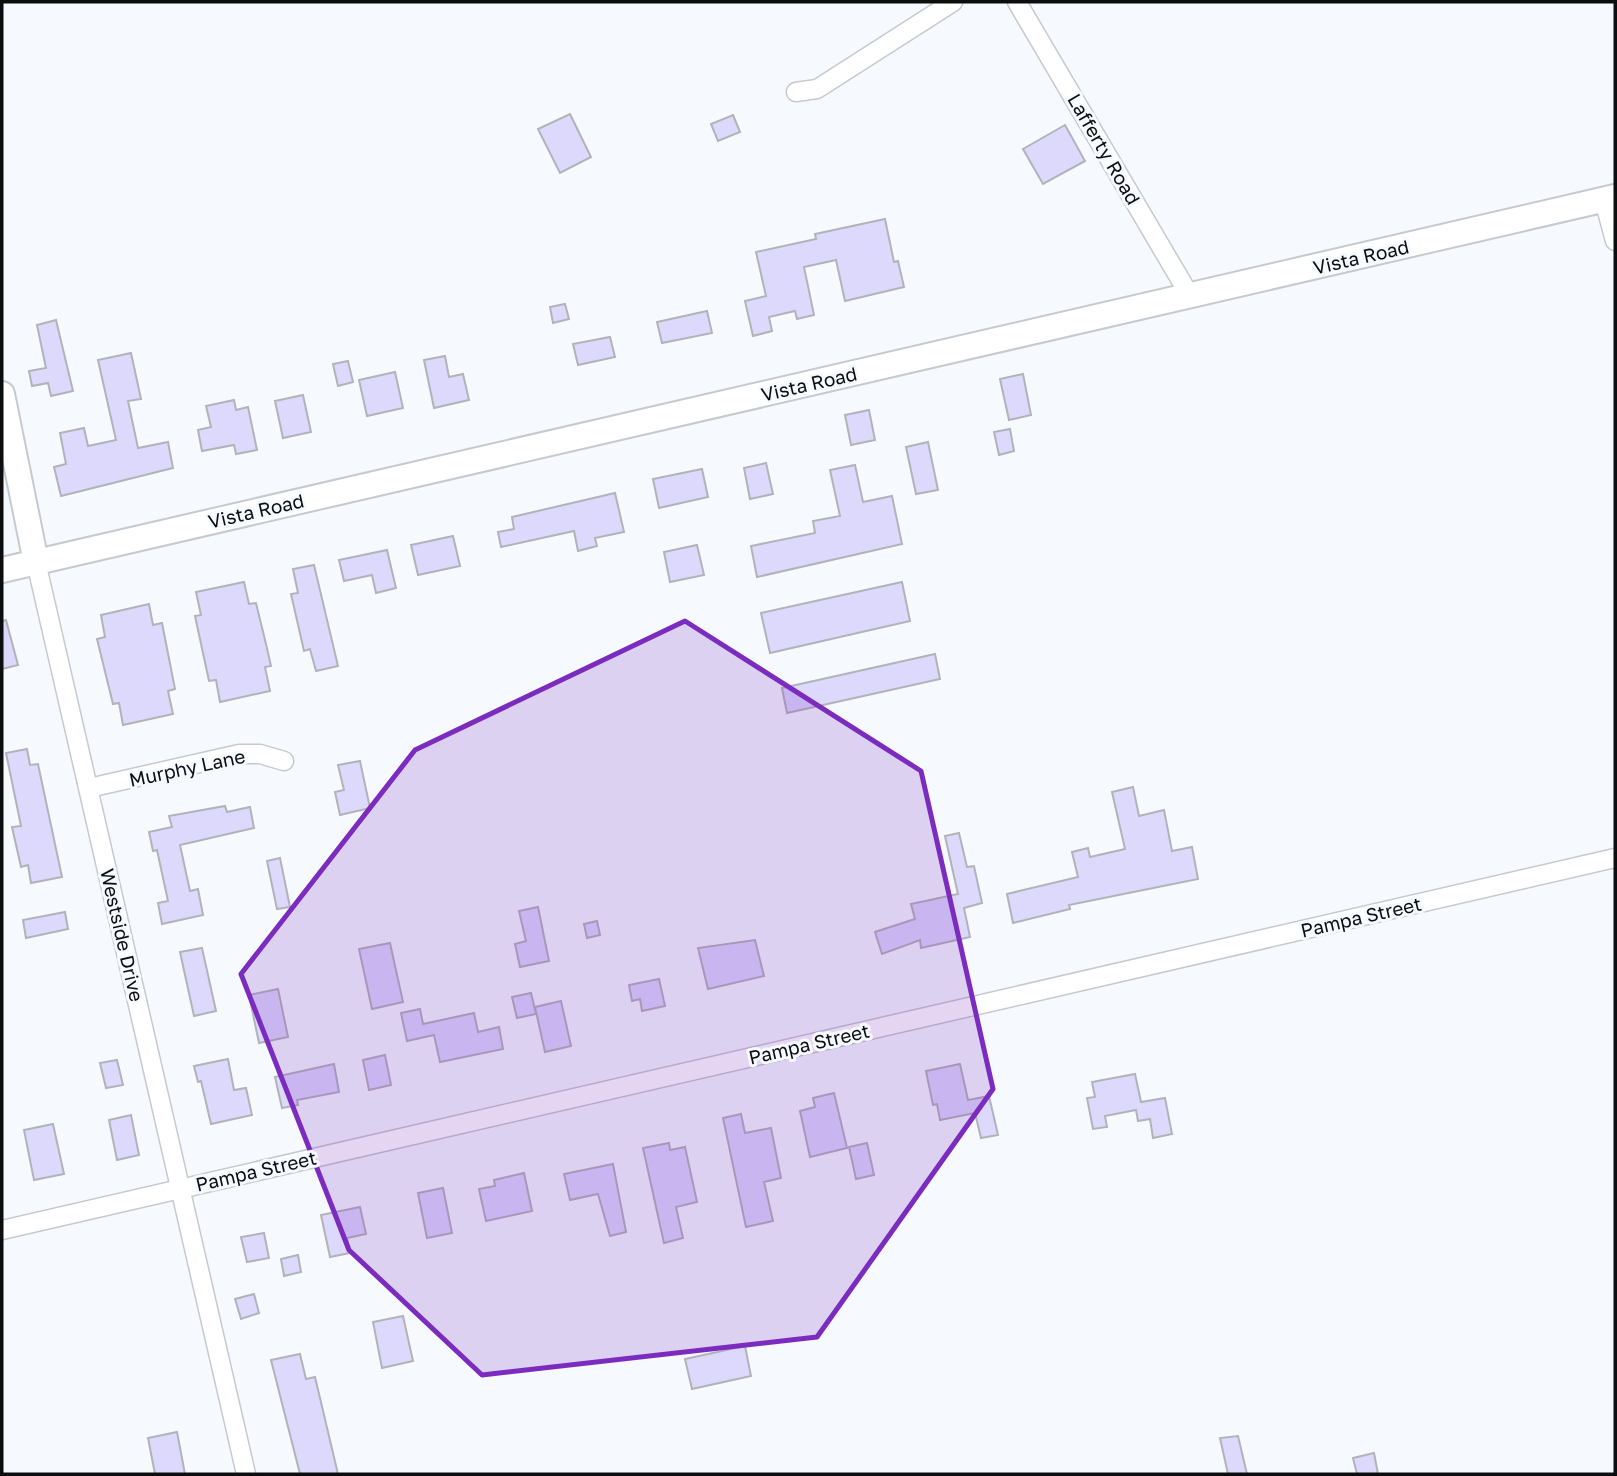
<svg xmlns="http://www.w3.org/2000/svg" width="1617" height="1476" viewBox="0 0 1617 1476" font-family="'Golos Text',sans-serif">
<rect width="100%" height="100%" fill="#f6faff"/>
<g fill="#ddd9fd" stroke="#b3b2b9" stroke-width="2">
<path d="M570,114L591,157L560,173L538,129Z"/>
<path d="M733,115L740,132L718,141L711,124Z"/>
<path d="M1065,125L1085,161L1043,184L1023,149Z"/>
<path d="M885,219L894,262L898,261L904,287L845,301L836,260L804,267L814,315L797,319L795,311L769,317L772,331L753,336L745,301L766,296L756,252L816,239L815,234Z"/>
<path d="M565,304L569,319L553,323L550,307Z"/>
<path d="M707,311L712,333L662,343L657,322Z"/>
<path d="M56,320L73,391L51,396L48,383L32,386L29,371L46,368L37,325Z"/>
<path d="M610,337L615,357L578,365L573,344Z"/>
<path d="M131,353L141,399L128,401L138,448L168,442L173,468L61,496L54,467L66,464L60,433L84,428L88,446L116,440L98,360Z"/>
<path d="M445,356L449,377L463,374L469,400L434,408L424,360Z"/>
<path d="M348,361L353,382L338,386L333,364Z"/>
<path d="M395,372L403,408L367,416L359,380Z"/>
<path d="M1023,374L1031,415L1009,420L1000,379Z"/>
<path d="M303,395L311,432L283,438L275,401Z"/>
<path d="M234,400L236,410L248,407L257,450L236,454L234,445L202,451L198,430L211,427L206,406Z"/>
<path d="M869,410L875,440L851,445L845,415Z"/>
<path d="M1010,429L1014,451L999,455L994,432Z"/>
<path d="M928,442L938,490L916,494L906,447Z"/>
<path d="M766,463L773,494L750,499L744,468Z"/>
<path d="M855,465L863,502L892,496L902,544L757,577L751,546L815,533L813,521L840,516L830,470Z"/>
<path d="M702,469L708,497L659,508L653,479Z"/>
<path d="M615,493L624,532L595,538L597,546L578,551L574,531L501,547L498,532L514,529L512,517Z"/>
<path d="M453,536L460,566L418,575L411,545Z"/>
<path d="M697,545L704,575L670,582L664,552Z"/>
<path d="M387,550L396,588L376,593L372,575L344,581L339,560Z"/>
<path d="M314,565L338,666L316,671L310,649L304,651L291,594L298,593L293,569Z"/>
<path d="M244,582L249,604L256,603L266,644L271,666L265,667L270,691L220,702L216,680L209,681L195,616L201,615L196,592Z"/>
<path d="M902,582L910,621L770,653L761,613Z"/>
<path d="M149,604L153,625L162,623L175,689L168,691L173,714L123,725L119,703L113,704L97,639L105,637L101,615Z"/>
<path d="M6,620L18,665L2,669V621Z"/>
<path d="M935,654L940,679L787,713L782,688Z"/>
<path d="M27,749L30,765L38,764L62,877L31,883L28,865L21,867L12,827L21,826L6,753Z"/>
<path d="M360,761L370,808L340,815L335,792L344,790L338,765Z"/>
<path d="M1133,787L1139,816L1164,810L1172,851L1192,847L1198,879L1069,905L1070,909L1013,923L1007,894L1078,877L1072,852L1088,848L1090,857L1125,849L1112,792Z"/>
<path d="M225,806L227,812L250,807L254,828L180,845L190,891L198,889L203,915L162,924L158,903L168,901L157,850L153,851L149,832L172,827L169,816Z"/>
<path d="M959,833L967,867L974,866L982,903L964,908L970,937L921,948L920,940L882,954L875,932L915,919L911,904L958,894L945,836Z"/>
<path d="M280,858L290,907L277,909L267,861Z"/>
<path d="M538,907L549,961L520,967L515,944L526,941L519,911Z"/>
<path d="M65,912L68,929L26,938L23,920Z"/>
<path d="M597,921L600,935L587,938L584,924Z"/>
<path d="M755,940L764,976L708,989L698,948Z"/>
<path d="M390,943L403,1002L372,1009L359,949Z"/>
<path d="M202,948L216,1011L194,1016L180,952Z"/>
<path d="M659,979L665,1006L642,1011L640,999L632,1001L629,985Z"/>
<path d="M278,989L288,1037L259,1043L249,995Z"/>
<path d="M531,993L536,1014L517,1018L512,997Z"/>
<path d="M561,1001L571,1046L545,1052L535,1007Z"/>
<path d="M420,1009L423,1024L474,1013L478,1032L499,1027L503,1049L440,1062L434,1035L407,1041L401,1013Z"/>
<path d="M385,1055L391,1085L369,1090L363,1060Z"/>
<path d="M228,1059L234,1090L246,1088L252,1115L211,1124L201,1081L198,1082L194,1066Z"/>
<path d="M117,1060L123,1085L106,1088L100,1063Z"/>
<path d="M334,1064L339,1092L297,1100L298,1105L282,1108L275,1077Z"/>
<path d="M960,1064L968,1100L989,1096L998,1135L981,1138L975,1113L940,1120L937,1104L933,1105L926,1071Z"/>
<path d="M1135,1074L1141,1102L1165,1098L1172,1134L1153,1138L1150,1119L1138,1121L1136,1110L1105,1116L1107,1127L1093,1129L1087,1098L1095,1097L1092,1082Z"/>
<path d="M834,1093L847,1148L810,1157L800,1111L815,1107L813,1098Z"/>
<path d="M741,1114L745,1133L771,1128L781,1178L764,1182L773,1221L746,1227L723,1118Z"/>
<path d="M131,1115L139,1155L117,1160L109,1120Z"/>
<path d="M53,1124L64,1174L34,1180L24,1130Z"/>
<path d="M669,1143L670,1150L685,1147L697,1202L676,1207L683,1238L664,1243L643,1148Z"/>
<path d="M867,1143L874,1175L856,1179L849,1147Z"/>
<path d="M613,1164L626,1232L610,1236L598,1194L570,1200L564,1174Z"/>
<path d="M524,1173L532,1211L486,1221L479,1189L495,1186L494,1180Z"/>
<path d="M443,1188L452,1233L427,1238L418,1193Z"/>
<path d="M360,1207L366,1234L347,1238L350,1253L330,1257L321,1215Z"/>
<path d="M264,1233L269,1258L247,1262L241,1237Z"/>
<path d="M298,1255L301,1272L284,1276L281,1259Z"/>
<path d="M254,1294L259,1313L241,1319L235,1299Z"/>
<path d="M403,1316L413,1361L382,1368L373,1322Z"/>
<path d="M745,1346L751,1376L692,1389L685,1359Z"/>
<path d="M300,1354L306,1379L315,1377L338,1474H300L271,1360Z"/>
<path d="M177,1432L185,1474H155L148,1438Z"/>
<path d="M1238,1436L1247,1474H1228L1220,1438Z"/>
<path d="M1374,1453L1378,1474H1357L1353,1458Z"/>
</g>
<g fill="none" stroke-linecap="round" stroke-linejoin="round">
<g stroke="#c5cad0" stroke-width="21">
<g id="street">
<path d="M1017,2L1190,296"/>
<path d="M796,92L817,89L953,2"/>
<path d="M1604,200L1615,241"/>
<path d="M36,562L246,1474"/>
<path d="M89,788L239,754H260L284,761"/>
<path d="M2,1230L1615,858"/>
</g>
</g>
<g stroke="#c5cad0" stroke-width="28">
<g id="secondary">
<path d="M2,394L36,562"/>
<path d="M2,570L1615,197"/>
</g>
</g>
<use href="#street" stroke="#fff" stroke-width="18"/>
<use href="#secondary" stroke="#fff" stroke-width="24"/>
</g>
<path fill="#7b2cbf" fill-opacity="0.2" stroke="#7b2cbf" stroke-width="5" stroke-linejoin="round" d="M685,621L921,771L993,1089L817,1337L482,1375L349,1250L241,974L415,750Z"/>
<g text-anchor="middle" stroke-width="6" stroke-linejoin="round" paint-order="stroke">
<g font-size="19" fill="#0c0d0f" stroke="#f6faff">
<text transform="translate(1104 149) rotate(60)" y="7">Lafferty Road</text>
<text transform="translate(1361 257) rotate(-13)" y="7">Vista Road</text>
<text transform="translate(809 384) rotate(-13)" y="7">Vista Road</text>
<text transform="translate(256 511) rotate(-13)" y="7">Vista Road</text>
<text transform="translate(187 768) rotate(-12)" y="7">Murphy Lane</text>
<text transform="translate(1361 917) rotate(-13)" y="7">Pampa Street</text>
<text transform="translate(122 935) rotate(77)" y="7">Westside Drive</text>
<text transform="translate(809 1044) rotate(-13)" y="7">Pampa Street</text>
<text transform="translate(256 1171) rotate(-13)" y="7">Pampa Street</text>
</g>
</g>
<rect width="1617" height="1476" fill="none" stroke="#0c0d0f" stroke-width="7"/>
</svg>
